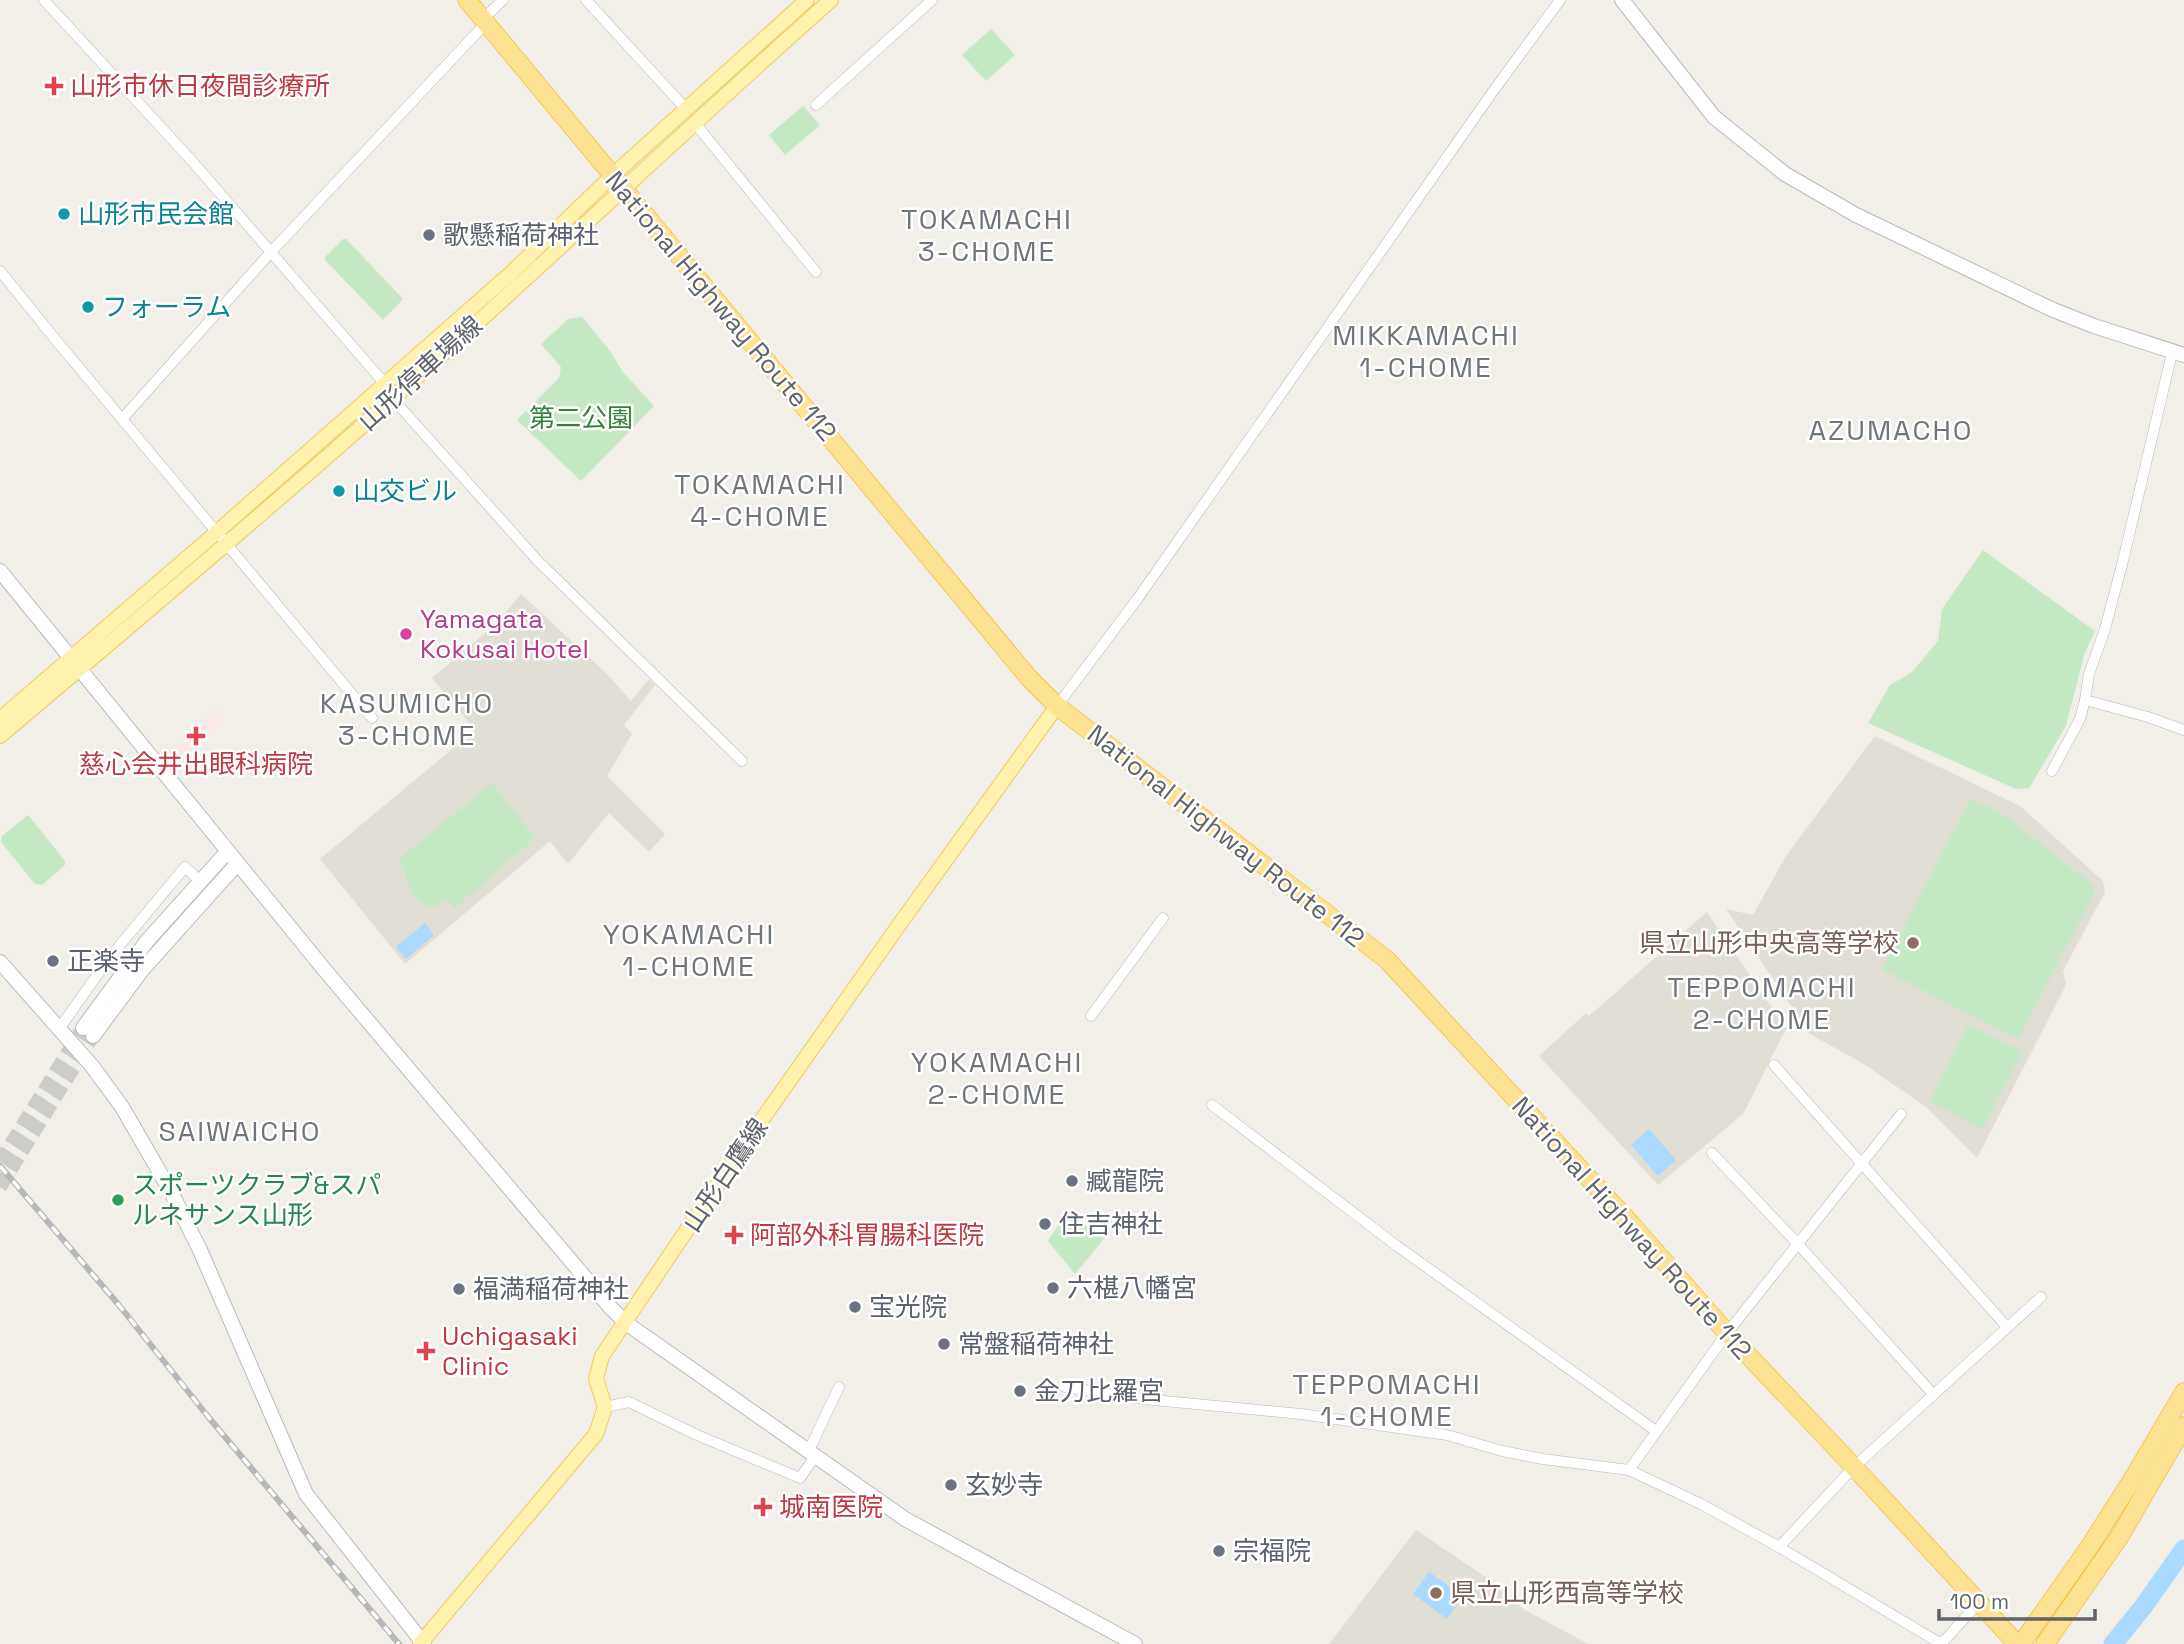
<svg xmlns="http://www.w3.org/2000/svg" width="2184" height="1644" viewBox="0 0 2184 1644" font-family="'Space Grotesk','Noto Sans JP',sans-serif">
<rect width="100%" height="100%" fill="#f1efe8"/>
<g fill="#e1ded6">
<path d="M521,594L608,675L631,701L649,679L655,685L624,725L632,734L607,776L665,834L649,852L609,813L568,864L550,841L405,964L320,859L475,730L432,678L497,623Z"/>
<path d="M1875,736L2020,806L2103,881L2105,892L2063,971L2066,985L1977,1158L1926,1107L1864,1064L1810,1034L1726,909L1753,915L1786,856Z"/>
<path d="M1707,912L1786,1029L1743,1114L1658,1185L1539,1056L1586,1013L1589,1016Z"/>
<path d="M1416,1530L1496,1584L1523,1609L1588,1644H1329Z"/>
</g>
<path fill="#fce8e6" d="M216,710L224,720L176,761L168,751Z"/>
<g fill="#c5e8c5">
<path d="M991,29L1015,55L986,81L962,55Z"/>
<path d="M803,106L820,125L785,155L769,135Z"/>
<path d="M343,239H346L403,299L383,320L325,260V257Z"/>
<path d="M582,317L610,351L622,371L654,406L581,481L517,420L559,378L561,367L541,344L568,319Z"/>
<path d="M1983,550L2095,631L2084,655L2066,726L2029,788L2016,789L1868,723L1890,685L1912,672L1938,641L1942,609Z"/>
<path d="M492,783L535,838L455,908L445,898L432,908L414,897L399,859Z"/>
<path d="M1971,798L2007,817L2093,885L2094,894L2018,1039L1882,969Z"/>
<path d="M28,815L65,861V865L42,885L35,884L1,842L2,836Z"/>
<path d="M1968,1025L2022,1052L1983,1129L1930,1101Z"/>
<path d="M1065,1215L1106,1236L1075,1274L1048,1241Z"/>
</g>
<g fill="#aadaff">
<path d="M425,923L434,935L406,959L396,947Z"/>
<path d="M1649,1129L1676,1160L1658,1176L1631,1145Z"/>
<path d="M1429,1572L1463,1596L1447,1619L1413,1594Z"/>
</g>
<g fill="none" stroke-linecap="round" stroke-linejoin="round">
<path stroke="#aadaff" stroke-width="19" d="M2113,1644L2143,1607L2184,1549"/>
<g stroke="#ccccc8" stroke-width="14" stroke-dasharray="14 7" stroke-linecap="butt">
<path d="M0,1162L83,1028"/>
<path d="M0,1187L93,1036"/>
</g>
<g stroke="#b5b8bc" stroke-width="11">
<g id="street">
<path d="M44,0L192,161L385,384"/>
<path d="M586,0L686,109"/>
<path d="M483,19L503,0"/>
<path d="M816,105L932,0"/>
<path d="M694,122L816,272"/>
<path d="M0,271L55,339L372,718"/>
<path d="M392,398L537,560L742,761"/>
<path d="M123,418L271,252L486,23"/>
<path d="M2085,700L2148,717L2184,730"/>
<path d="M1057,706L1138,598L1494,90L1560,0"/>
<path d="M2052,771L2080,719L2085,700L2089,674L2105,629L2123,561L2172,353"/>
<path d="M1091,1016L1163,918"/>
<path d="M59,1029L110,957L185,867L200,881"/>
<path d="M1774,1065L2007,1327"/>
<path d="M1212,1105L1397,1246L1656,1431"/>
<path d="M1712,1153L1797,1243L1933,1394"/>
<path d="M1065,1387L1143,1399L1301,1414L1447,1435L1502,1451L1543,1459L1629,1470L1701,1504L1779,1547L1938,1642L1944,1641L1979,1602"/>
<path d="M605,1407L629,1402L697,1435L800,1478L816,1455"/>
<path d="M809,1450L839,1387"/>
<path d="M1629,1470L1727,1333L1901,1114"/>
<path d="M1779,1547L1854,1467L2041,1297"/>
</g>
</g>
<g stroke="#b6babf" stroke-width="16">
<g id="secondary">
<path d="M1622,0L1714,117L1785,174L1856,215L2051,309L2094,326L2184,355"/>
<path d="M0,571L323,968L610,1307L626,1323L905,1519L1135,1644"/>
<path d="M0,962L92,1066L122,1107L170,1190L200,1250L306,1494L424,1644"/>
<path d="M83,1028L147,941L227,852"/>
<path d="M93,1036L142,970L237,864"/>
</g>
</g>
<g stroke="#f2c960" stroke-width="16">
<g id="primary">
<path d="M0,719L217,532L510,274L613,175L807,0"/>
<path d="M0,736C115,639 230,542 344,442C509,298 667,146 831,0"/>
<path d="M420,1644L596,1434L605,1407L596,1379L602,1356L742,1148L904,918L1057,706"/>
</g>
</g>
<g stroke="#f9ab00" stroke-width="19">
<g id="highway">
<path d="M467,0L1029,678L1057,706L1387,960L1632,1225L1727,1333L1854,1467L2017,1644"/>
<path d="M2021,1644L2088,1549L2132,1480L2184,1392"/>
<path d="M2045,1644L2120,1536L2184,1426"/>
</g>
</g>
<use href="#street" stroke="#fff" stroke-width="10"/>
<use href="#secondary" stroke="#fff" stroke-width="14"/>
<use href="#primary" stroke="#fff2af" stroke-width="14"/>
<use href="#highway" stroke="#fde293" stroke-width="18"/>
<g stroke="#b6b7b8" stroke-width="6">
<path id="rail" d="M0,1166L118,1304L210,1419L399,1644"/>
</g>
<use href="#rail" stroke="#fff" stroke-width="3.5" stroke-dasharray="10" stroke-linecap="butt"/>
</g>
<g fill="#e0444e" stroke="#fff" stroke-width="2.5">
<path d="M50.5 75.5h7v7h7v7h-7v7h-7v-7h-7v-7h7z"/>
<path d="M192.5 725.5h7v7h7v7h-7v7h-7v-7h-7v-7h7z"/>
<path d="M730.5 1224.5h7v7h7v7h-7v7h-7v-7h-7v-7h7z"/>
<path d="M422.5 1340.5h7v7h7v7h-7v7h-7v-7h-7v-7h7z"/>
<path d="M759.5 1496.5h7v7h7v7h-7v7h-7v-7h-7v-7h7z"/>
</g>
<g fill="#0f9aa8" stroke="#fff" stroke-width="2.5">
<circle cx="64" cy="214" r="7"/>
<circle cx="88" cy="307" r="7"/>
<circle cx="339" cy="491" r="7"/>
</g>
<g fill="#6b7280" stroke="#fff" stroke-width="2.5">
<circle cx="429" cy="235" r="7"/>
<circle cx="53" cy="961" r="7"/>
<circle cx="1072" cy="1181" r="7"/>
<circle cx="1045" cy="1224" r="7"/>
<circle cx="1053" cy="1288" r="7"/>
<circle cx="459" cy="1289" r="7"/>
<circle cx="855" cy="1307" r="7"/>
<circle cx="944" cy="1344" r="7"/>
<circle cx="1020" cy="1391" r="7"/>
<circle cx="951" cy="1485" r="7"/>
<circle cx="1219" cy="1551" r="7"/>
</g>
<circle fill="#d1479c" stroke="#fff" stroke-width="2.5" cx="406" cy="634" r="7"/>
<g fill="#8d6e63" stroke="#fff" stroke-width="2.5">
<circle cx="1913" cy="943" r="7"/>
<circle cx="1436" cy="1593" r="7"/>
</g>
<circle fill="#2e9e5b" stroke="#fff" stroke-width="2.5" cx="118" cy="1200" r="7"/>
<g text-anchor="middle" stroke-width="5" stroke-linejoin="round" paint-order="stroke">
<g font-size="26" fill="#be3a42" stroke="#fff" text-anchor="start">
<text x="70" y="95">山形市休日夜間診療所</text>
<text x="196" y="773" text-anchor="middle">慈心会井出眼科病院</text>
<text x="750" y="1244">阿部外科胃腸科医院</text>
<text x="442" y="1345">Uchigasaki<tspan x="442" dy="30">Clinic</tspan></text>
<text x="779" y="1516">城南医院</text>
</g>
<g font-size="26" fill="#0d838f" stroke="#fff" text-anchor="start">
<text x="78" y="223">山形市民会館</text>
<text x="102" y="316">フォーラム</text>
<text x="353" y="500">山交ビル</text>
</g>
<g font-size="26" fill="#5b616d" stroke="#fff" text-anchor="start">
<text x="443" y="244">歌懸稲荷神社</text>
<text x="67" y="970">正楽寺</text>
<text x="1086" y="1190">臧龍院</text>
<text x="1059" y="1233">住吉神社</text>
<text x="1067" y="1297">六椹八幡宮</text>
<text x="473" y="1298">福満稲荷神社</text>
<text x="869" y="1316">宝光院</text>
<text x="958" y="1353">常盤稲荷神社</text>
<text x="1034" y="1400">金刀比羅宮</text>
<text x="965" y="1494">玄妙寺</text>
<text x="1233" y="1560">宗福院</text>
</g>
<g font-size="26" fill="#5f6368" stroke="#fff">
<text transform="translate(721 306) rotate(50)" y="9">National Highway Route 112</text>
<text transform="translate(420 373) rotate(-42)" y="9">山形停車場線</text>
<text transform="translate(1226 836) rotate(38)" y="9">National Highway Route 112</text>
<text transform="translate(725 1175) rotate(-56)" y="9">山形白鷹線</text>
<text transform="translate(1632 1228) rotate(48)" y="9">National Highway Route 112</text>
</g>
<g font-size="26" fill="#348238" stroke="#fff">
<text x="581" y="427">第二公園</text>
</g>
<g font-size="26" fill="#b23c85" stroke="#fff" text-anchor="start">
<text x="420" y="628">Yamagata<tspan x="420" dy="30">Kokusai Hotel</tspan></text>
</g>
<g font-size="26" fill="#785e54" stroke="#fff" text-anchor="end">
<text x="1899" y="952">県立山形中央高等学校</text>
<text x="1450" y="1602" text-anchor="start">県立山形西高等学校</text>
</g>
<g font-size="26" fill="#27864d" stroke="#fff" text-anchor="start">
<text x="132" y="1194">スポーツクラブ&amp;スパ<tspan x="132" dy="30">ルネサンス山形</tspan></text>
</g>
<g font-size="28" letter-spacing="2" fill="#70757a" stroke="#fff">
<text x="987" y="229">TOKAMACHI<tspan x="987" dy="32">3-CHOME</tspan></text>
<text x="1426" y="345">MIKKAMACHI<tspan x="1426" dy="32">1-CHOME</tspan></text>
<text x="1891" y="440">AZUMACHO</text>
<text x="760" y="494">TOKAMACHI<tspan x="760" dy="32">4-CHOME</tspan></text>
<text x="407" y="713">KASUMICHO<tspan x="407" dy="32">3-CHOME</tspan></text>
<text x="689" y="944">YOKAMACHI<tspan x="689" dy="32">1-CHOME</tspan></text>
<text x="1762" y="997">TEPPOMACHI<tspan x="1762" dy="32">2-CHOME</tspan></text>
<text x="997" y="1072">YOKAMACHI<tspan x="997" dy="32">2-CHOME</tspan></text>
<text x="240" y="1141">SAIWAICHO</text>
<text x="1387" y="1394">TEPPOMACHI<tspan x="1387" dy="32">1-CHOME</tspan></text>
</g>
</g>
<path d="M1939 1609v10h156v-10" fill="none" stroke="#5f6368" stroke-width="3.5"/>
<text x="1950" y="1609" font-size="21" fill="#5f6368" stroke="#ffffff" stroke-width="5" paint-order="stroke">100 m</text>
</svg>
